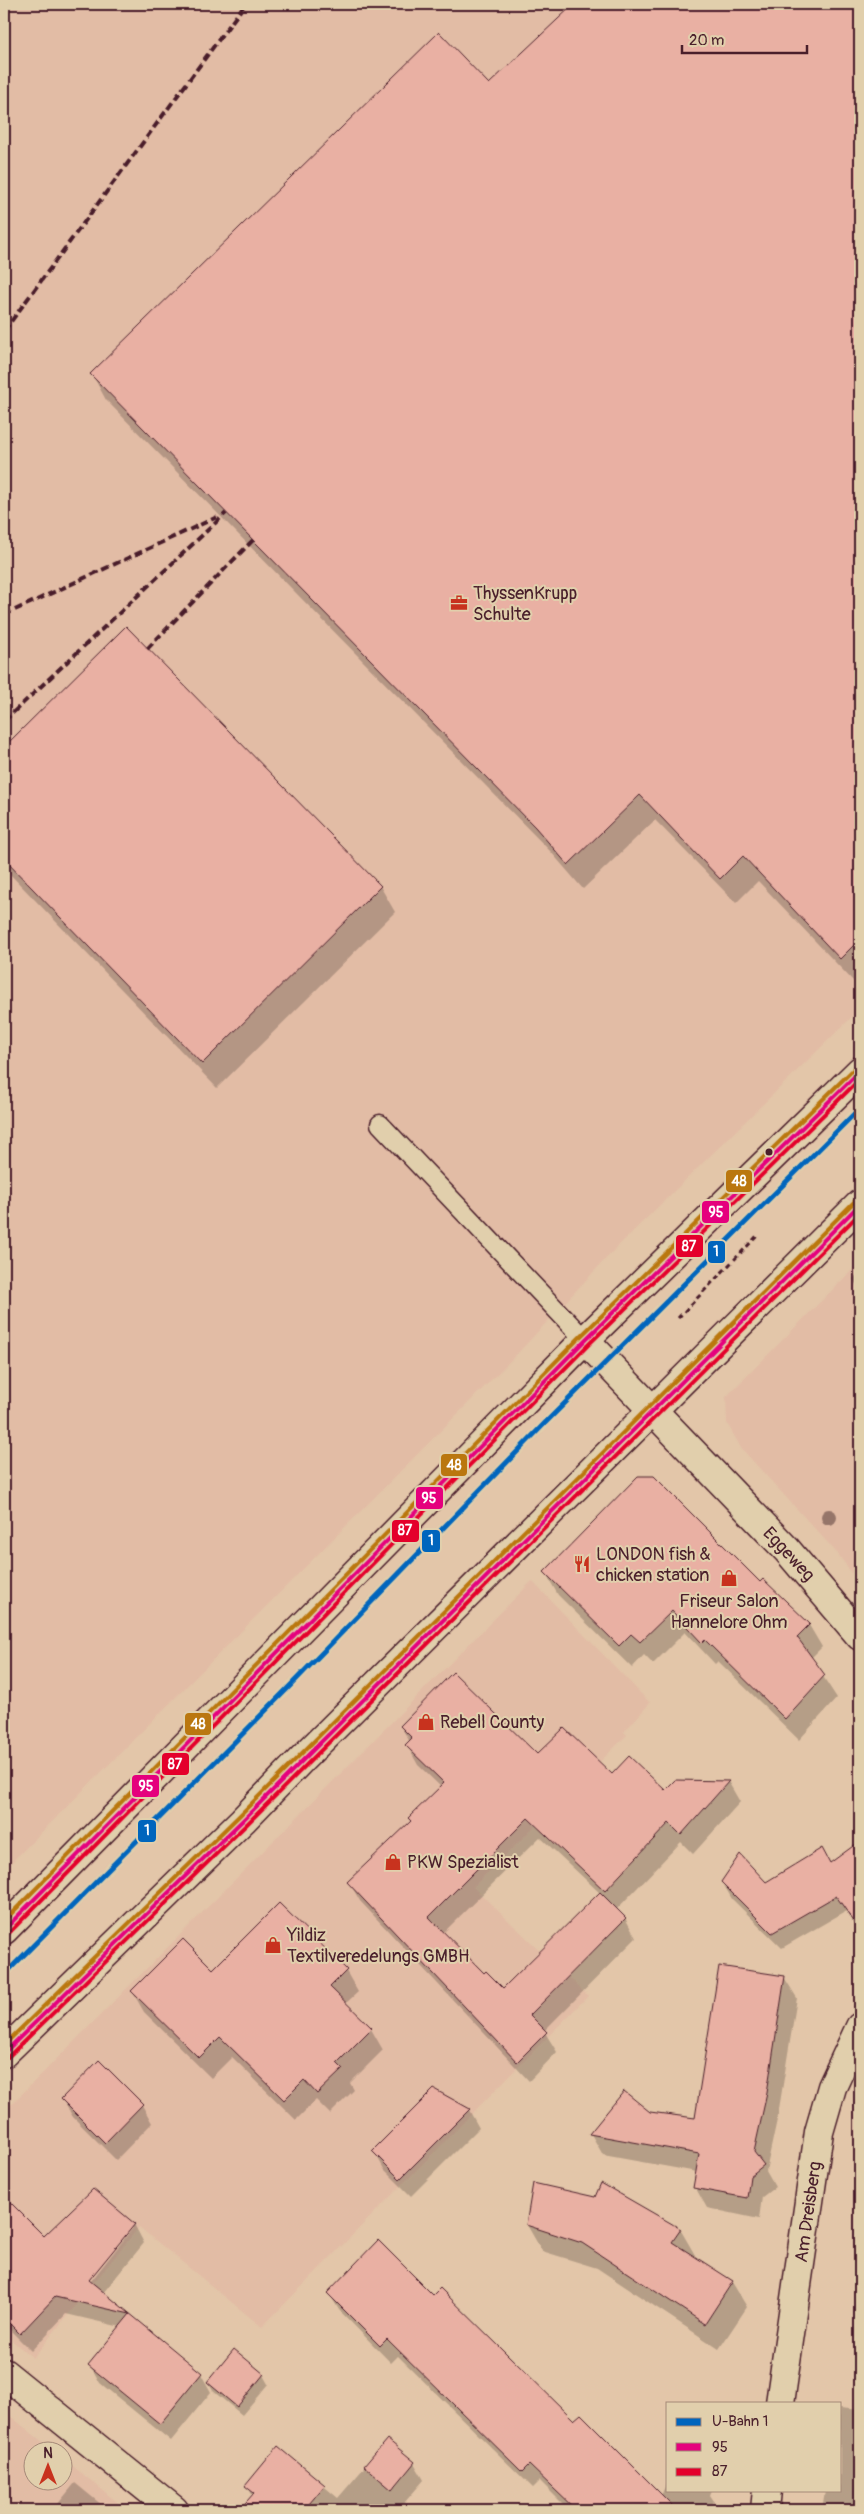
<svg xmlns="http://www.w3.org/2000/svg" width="864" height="2514" viewBox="0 0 864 2514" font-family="Pangolin,sans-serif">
<rect width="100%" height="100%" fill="#e3c6a9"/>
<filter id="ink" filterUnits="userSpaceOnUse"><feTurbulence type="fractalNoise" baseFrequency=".02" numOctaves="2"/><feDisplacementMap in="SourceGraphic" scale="10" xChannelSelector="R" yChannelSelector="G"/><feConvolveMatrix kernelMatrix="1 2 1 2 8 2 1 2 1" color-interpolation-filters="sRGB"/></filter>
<g filter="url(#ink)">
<g fill="#e2bca5">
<path d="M4,4H860V1009L615,1249L517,1354L4,1870Z"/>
<path d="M860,1262V1585L838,1554L741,1448L727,1423L726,1397Z"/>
<path d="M532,1581L650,1703L624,1732L627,1735L473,1887L588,1996L262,2327L139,2227L33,2358L4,2334V2112Z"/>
<path d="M4,2411L54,2451L32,2452V2482H62L63,2458L127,2510H4Z"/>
</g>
<g fill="#0003" fill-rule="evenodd">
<path d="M576,4H860V979L855,983L758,881L736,903L655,820L583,889L551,852L106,400L92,374L489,86Z"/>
<path d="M126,628L380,886L395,912L217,1088L4,868V749Z"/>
<path d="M860,1271V1292L853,1279Z"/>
<path d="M545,1572L809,1625L822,1647L811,1658L837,1698L799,1740L718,1661L715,1664L685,1632L653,1664L644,1655L632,1668L558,1595Z"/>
<path d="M401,1727L537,1756L665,1792L675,1781L729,1783L740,1802L693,1854L681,1842L616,1910L625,1918L636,1938L544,2031L557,2052L529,2081L360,1901L349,1882L412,1822L441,1787L418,1765L407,1745L410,1742ZM540,1837L600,1893L503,1990L484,1974L443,1933Z"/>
<path d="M860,1843V1919L854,1923L846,1911L782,1948L732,1899L722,1882L766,1883L830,1864Z"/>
<path d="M213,1971H346L358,1992L345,2004L371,2029L383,2050L350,2083L354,2090L330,2114L316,2100L296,2120L232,2057L211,2078L144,2012L132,1991Z"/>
<path d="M784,1977L797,1998L778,2115L766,2171L775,2187L762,2197L759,2219L707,2208L695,2187L697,2172L603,2155L591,2134L649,2113L696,2120Z"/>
<path d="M62,2099L142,2105L152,2123L116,2160L73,2117Z"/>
<path d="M469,2110L479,2128L411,2196L384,2169L374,2151Z"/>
<path d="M4,2198L44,2238L134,2224L144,2243L103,2293L201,2374L211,2392L171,2441L100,2383L90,2365L121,2327L66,2314L31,2351L4,2324ZM130,2228H133L87,2286L85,2284Z"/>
<path d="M527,2225L680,2229L695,2255L693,2257L732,2282L747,2307L719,2349L597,2268L542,2251Z"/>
<path d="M329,2293L433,2296L574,2422L661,2496L668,2479V2490H712L710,2495L714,2501L711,2510H569L540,2481L533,2488L398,2356L391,2363L339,2310Z"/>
<path d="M860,2301V2342L855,2333Z"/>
<path d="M263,2375L268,2384L242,2415L213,2391L208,2382Z"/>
<path d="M840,2408L860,2410V2510H822L825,2490H840Z"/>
<path d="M388,2440L414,2463L424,2480L398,2510H241L253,2496L247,2486L278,2448L338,2498Z"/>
<path d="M75,2483L108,2510H53Z"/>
</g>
<g fill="#e9b0a3" stroke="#4a1f2b">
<path d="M574,4H860V939L840,959L743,856L720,879L640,795L568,865L535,827L90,374L439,32L489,84Z"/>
<path d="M126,626L381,886L202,1064L4,859V747Z"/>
<path d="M638,1476H654L760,1582L763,1579L810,1624L797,1637L825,1675L785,1719L705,1640L702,1643L672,1611L640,1642L631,1634L619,1646L544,1572Z"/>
<path d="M453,1672L537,1754L564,1728L612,1774L629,1756L665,1790L675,1780L729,1781L681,1835L669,1823L605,1891L528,1818L429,1917L484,1973L486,1971L503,1988L600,1892L626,1918L530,2015L547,2032L517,2062L347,1882L411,1821L408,1818L444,1783L405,1745L412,1738L400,1726Z"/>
<path d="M860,1841V1930L836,1896L772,1933L721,1882L740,1854L766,1882L822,1848L830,1863Z"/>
<path d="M279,1903L347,1970L330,1987L372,2028L337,2063L343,2069L317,2094L304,2080L284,2100L220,2037L199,2058L131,1991L183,1939L213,1969Z"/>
<path d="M719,1966L785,1976L767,2093L754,2152L764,2165L750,2176L747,2198L693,2188L699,2154L589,2134L624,2091L650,2112L695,2118Z"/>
<path d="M99,2060L143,2104L105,2143L61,2099Z"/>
<path d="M434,2089L470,2109L400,2179L372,2151Z"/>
<path d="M533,2183L595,2197L601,2183L681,2229L672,2242L733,2281L705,2324L582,2243L526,2225Z"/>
<path d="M93,2189L135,2224L89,2280L202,2373L160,2424L88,2365L130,2314L55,2297L20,2334L4,2318V2196L44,2236Z"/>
<path d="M378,2240L433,2295L440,2288L574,2420L581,2414L677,2510H576L529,2465L522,2472L387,2339L380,2346L327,2293Z"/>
<path d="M234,2349L264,2374L237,2407L207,2382Z"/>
<path d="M387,2439L415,2462L392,2490L364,2466Z"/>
<path d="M278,2446L325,2485L304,2510H239L254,2493L245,2486Z"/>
</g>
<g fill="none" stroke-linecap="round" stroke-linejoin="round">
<g stroke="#4a1f2b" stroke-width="21">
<path id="lane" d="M380,1124L585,1340"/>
</g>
<g stroke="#4a1f2b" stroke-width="31">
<g id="street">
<path d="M585,1340L787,1550L860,1636"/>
<path d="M4,2373L174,2510"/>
<path d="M780,2403L819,2132L832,2087L860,2027"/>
<path d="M765,2510L767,2490"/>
</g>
</g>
<g stroke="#4a1f2b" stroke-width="31">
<g id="secondary">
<path d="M4,1930L585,1340L860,1071"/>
<path d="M4,2053L243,1820L301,1760L860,1204"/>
</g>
</g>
<path stroke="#4a1f2b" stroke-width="3" stroke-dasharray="5 4" stroke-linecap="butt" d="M678,1318L758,1235"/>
<use href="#lane" stroke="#e1cfac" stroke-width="18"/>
<use href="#street" stroke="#e1cfac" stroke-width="28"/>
<use href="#secondary" stroke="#e1cfac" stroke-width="28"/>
<g stroke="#4a1f2b" stroke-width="4" stroke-dasharray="8 4" stroke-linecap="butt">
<path d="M4,331L245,4"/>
<path d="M4,615L217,517"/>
<path d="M147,649L253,540"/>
<path d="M4,721L226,513"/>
</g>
<g stroke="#e1cfac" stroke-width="8">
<g id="bus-1">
<path d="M4,1930L585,1340L860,1071"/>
<path d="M4,2053L243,1820L860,1204"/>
</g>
</g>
<g stroke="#e1cfac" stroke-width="8">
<g id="bus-2">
<path d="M8,1934L589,1344L860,1079"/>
<path d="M8,2057L247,1824L860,1213"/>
</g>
</g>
<g stroke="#e1cfac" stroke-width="8">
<g id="bus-3">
<path d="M4,1921L581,1336L856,1067"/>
<path d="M4,2045L239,1816L856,1200"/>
</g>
</g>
<use href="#bus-1" stroke="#e5007d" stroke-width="4"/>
<use href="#bus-2" stroke="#e4002b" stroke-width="4"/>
<use href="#bus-3" stroke="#ba770f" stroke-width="4"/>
<g stroke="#e1cfac" stroke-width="9">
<path id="metro-1" d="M4,1975L287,1689L545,1423L860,1108"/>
</g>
<use href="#metro-1" stroke="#0065bd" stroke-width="5"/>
</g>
<circle fill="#957469" cx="829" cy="1517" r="8"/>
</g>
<defs>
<g id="office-bare" transform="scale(1.35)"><path d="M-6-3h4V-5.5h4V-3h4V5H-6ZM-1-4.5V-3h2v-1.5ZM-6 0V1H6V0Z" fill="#c8321e" stroke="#e1cfac" stroke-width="2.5" paint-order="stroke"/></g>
<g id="restaurant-bare" transform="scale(1.35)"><path d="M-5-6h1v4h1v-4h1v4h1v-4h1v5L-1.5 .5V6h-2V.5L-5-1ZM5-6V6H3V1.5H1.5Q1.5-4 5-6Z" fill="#c8321e" stroke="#e1cfac" stroke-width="2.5" paint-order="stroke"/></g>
<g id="shop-bare" transform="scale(1.35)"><path d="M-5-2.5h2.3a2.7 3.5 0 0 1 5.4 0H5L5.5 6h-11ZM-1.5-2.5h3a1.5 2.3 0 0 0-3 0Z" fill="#c8321e" stroke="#e1cfac" stroke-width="2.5" paint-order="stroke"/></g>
</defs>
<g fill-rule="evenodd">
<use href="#office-bare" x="459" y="603"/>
<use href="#restaurant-bare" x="582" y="1564"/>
<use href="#shop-bare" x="729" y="1578"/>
<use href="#shop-bare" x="426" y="1722"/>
<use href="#shop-bare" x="393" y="1862"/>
<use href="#shop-bare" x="273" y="1945"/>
</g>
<circle fill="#4a1f2b" stroke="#e1cfac" stroke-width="2" cx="769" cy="1152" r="4.5"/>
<g text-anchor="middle" stroke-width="4" stroke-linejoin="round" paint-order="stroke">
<g font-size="18" fill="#4a1f2b" stroke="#e1cfac" text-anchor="start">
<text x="473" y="599">ThyssenKrupp<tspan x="473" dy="21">Schulte</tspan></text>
<text x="596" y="1560">LONDON fish &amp;<tspan x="596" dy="21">chicken station</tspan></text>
<text x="729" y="1607" text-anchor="middle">Friseur Salon<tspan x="729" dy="21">Hannelore Ohm</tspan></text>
<text x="440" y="1728">Rebell County</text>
<text x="407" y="1868">PKW Spezialist</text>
<text x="287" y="1941">Yildiz<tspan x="287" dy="21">Textilveredelungs GMBH</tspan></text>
</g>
<g font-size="18" fill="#4a1f2b" stroke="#e1cfac">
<text transform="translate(789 1554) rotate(47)" y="6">Eggeweg</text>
<text transform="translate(808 2212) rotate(-82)" y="6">Am Dreisberg</text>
</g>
</g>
<g stroke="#e1cfac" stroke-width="2">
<rect x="725" y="1169" width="28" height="24" rx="5" fill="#ba770f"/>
<rect x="701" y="1200" width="29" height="24" rx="5" fill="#e5007d"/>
<rect x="675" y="1234" width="29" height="24" rx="5" fill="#e4002b"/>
<rect x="707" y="1240" width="19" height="24" rx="5" fill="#0065bd"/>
<rect x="440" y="1453" width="28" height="24" rx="5" fill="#ba770f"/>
<rect x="415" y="1486" width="29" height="24" rx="5" fill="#e5007d"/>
<rect x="391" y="1519" width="29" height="24" rx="5" fill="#e4002b"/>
<rect x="421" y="1529" width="20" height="24" rx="5" fill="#0065bd"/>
<rect x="184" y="1712" width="28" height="24" rx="5" fill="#ba770f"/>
<rect x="161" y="1752" width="29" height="24" rx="5" fill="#e4002b"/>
<rect x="131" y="1774" width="29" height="24" rx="5" fill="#e5007d"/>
<rect x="137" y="1819" width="20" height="24" rx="5" fill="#0065bd"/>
</g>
<g font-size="14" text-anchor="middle" font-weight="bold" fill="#fff">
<text x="739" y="1186">48</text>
<text x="716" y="1217">95</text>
<text x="689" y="1251">87</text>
<text x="716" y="1256">1</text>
<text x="454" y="1470">48</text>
<text x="429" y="1503">95</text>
<text x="405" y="1535">87</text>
<text x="431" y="1545">1</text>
<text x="198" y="1729">48</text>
<text x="175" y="1769">87</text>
<text x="146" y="1791">95</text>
<text x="147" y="1835">1</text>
</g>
<rect width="864" height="2514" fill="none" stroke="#e1cfac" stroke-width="20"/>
<rect x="10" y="10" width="844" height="2494" fill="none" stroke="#4a1f2b" stroke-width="2" filter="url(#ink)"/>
<rect x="666" y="2402" width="175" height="90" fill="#e1cfac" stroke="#a58978"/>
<rect x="676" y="2418" width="25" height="8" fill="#0065bd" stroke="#a58978"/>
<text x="712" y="2426" font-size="15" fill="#4a1f2b">U-Bahn 1</text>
<rect x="676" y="2443" width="25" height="8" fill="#e5007d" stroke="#a58978"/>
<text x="712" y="2452" font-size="15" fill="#4a1f2b">95</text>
<rect x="676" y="2468" width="25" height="8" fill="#e4002b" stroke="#a58978"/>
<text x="712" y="2476" font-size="15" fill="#4a1f2b">87</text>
<g transform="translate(48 2466)"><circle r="24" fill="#e1cfac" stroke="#a58978"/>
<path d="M0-4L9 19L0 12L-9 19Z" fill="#c8321e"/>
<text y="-8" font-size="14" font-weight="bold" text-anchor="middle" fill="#4a1f2b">N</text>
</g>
<path d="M682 45v8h125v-8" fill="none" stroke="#4a1f2b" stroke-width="2.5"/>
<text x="689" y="45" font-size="15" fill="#4a1f2b" stroke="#e1cfac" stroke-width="4" paint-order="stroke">20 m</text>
</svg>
